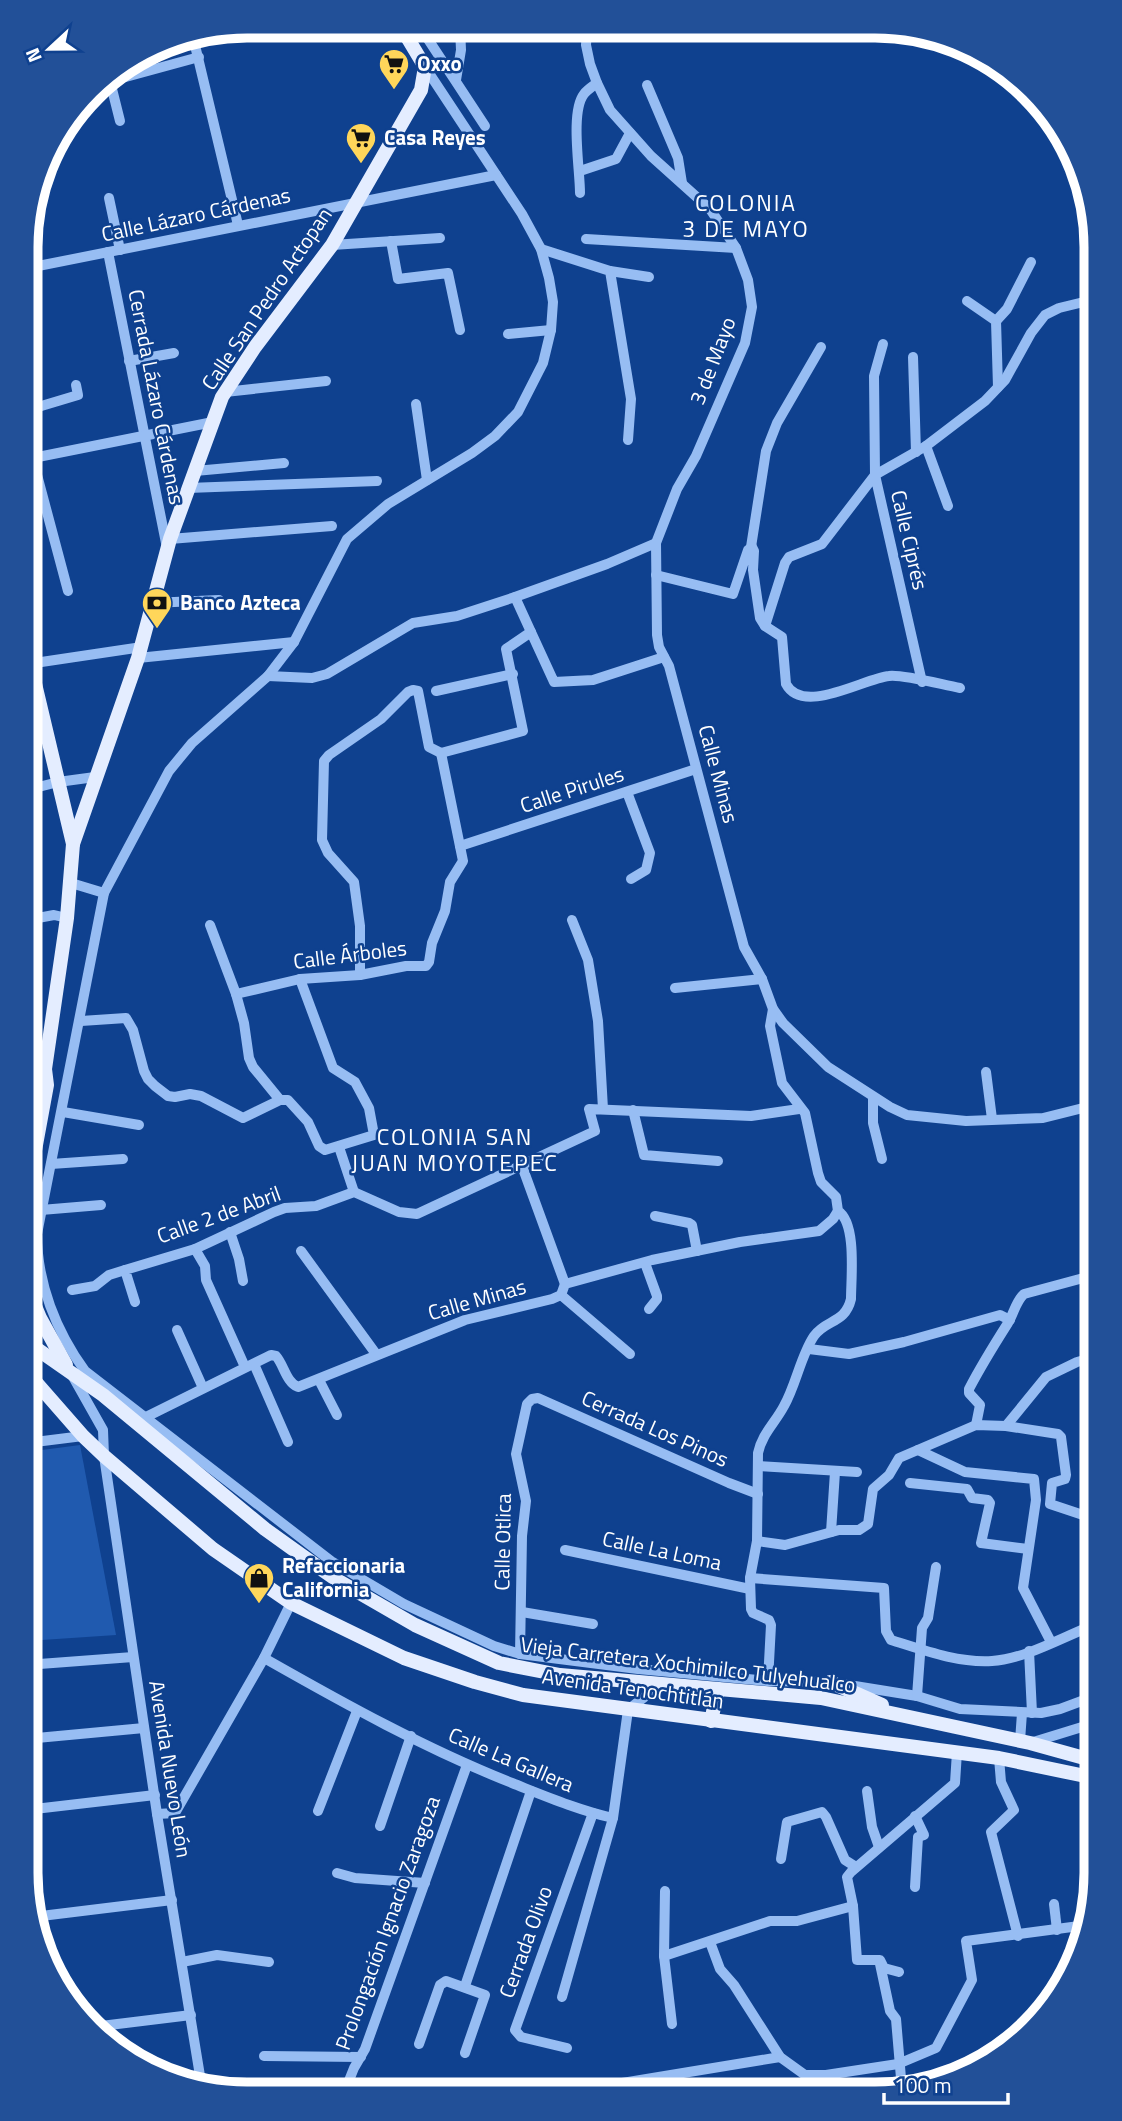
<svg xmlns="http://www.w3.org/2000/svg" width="1122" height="2121" viewBox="0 0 1122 2121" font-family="'Titillium Web',sans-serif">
<rect width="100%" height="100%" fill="#0f418f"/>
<path fill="#205aaf" d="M80,1445L116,1635L27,1641V1452Z"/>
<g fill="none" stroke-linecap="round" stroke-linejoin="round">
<g stroke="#97bdf3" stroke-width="10">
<path d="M420,27L485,126"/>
<path d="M587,28L586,45L590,64L597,83L610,110L651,156L710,209L736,248L748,280L752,307L745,343L696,456L677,489L656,543L657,635L659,647L669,666L681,711L744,947L762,979L773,1009L783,1023L828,1067L890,1107L907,1115L966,1121L1043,1118L1095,1105"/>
<path d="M332,29L339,27"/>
<path d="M193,37L238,225"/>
<path d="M425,67L522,214L541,249L549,278L553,302L551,330L543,363L518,412L495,436L472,453L388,504L347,539L294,642L268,676L192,743L169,771L104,893L37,1234C37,1283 56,1331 85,1371L331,1561L404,1604L494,1646L520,1654L638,1669L768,1681L830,1682L917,1696L960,1709L1041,1713L1060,1709L1095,1696"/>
<path d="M456,80L461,50L460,28"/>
<path d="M110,81L120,121"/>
<path d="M100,84L199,57"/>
<path d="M647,85L678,158L682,183"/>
<path d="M47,158L57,154"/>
<path d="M580,171L616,159L630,133"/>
<path d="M580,193C580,169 570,112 584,94C587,90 593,86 597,83"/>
<path d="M109,198L120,250"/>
<path d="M586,239L736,248"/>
<path d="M391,241L398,279L448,273L460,330"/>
<path d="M332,245L440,238"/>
<path d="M541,249L610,271L631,399L628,440"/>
<path d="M108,252L167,548"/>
<path d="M28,268L496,175"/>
<path d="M610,271L649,277"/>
<path d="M967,301L996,321L998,387"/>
<path d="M996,321L1007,309L1031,262"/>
<path d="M508,334L551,330"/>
<path d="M913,357L916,452"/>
<path d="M129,361L174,353"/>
<path d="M225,392L326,381"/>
<path d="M416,404L427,480"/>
<path d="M28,410L78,395L76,385"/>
<path d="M28,441L68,591"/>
<path d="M926,446L948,506"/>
<path d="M28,459L213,422"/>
<path d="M195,471L284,463"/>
<path d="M875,475L926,446L985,401L1005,380L1031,333L1045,315L1059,308L1096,299"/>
<path d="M875,475L874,376L883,344"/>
<path d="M188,488L377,481"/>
<path d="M170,539L332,526"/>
<path d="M751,547L766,451L777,423L821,347"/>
<path d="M656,575L733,594L748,550L752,547L754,551L753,570L760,618L765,626L782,637L786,684C803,716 865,678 889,676C903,674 943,685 960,688"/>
<path d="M152,603L219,600"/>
<path d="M765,626L785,563L789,557L822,544L875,475L922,682"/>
<path d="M531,632L554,682L593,680L664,657"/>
<path d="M138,658L294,642"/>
<path d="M28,664L142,647"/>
<path d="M268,676L312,678L327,674L413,623L457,616L515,597L607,564L656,543"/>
<path d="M436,691L513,674"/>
<path d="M441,753L523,731L506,649L531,632L515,597"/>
<path d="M27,790L58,782L95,777"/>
<path d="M627,792L650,853L646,870L631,879"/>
<path d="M460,846L696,769"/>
<path d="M71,883L104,893"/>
<path d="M27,920L54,915L67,918"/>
<path d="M572,920L588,960L598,1021L603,1109"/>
<path d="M210,925L236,994L244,1023L249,1058L253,1067L280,1100"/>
<path d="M360,975V926L354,882L328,853L322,840L324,761L329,755L381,719L408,692L413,690L418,691L429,747L441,753"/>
<path d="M675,988L762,979"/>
<path d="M236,994L300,979L360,975L406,966H426L429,962L432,943L445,911L450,882L463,861L441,753"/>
<path d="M81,1021L126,1018L133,1030L144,1071L148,1079L155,1086L168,1096L175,1097L190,1094L201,1096L243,1118L280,1100H288L308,1122L319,1146L325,1150L374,1135L369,1108L355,1082L333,1068L300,979"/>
<path d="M986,1072L992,1119"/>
<path d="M873,1097V1123L882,1159"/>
<path d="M633,1110L644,1155L718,1161"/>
<path d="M63,1112L139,1125"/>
<path d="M339,1147L354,1192"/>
<path d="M51,1164L123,1159"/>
<path d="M522,1166L565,1284"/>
<path d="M41,1210L101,1205"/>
<path d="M655,1216L689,1223L692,1225L697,1251"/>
<path d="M230,1232L239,1259L243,1281"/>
<path d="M195,1249L205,1266L206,1280L245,1367"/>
<path d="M301,1251L376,1354"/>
<path d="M645,1263L657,1296V1299L649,1309"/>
<path d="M72,1290L95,1286L109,1275L125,1270"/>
<path d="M561,1295L630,1354"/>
<path d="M135,1302L125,1270L195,1249L274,1212L285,1208L316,1206L354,1192L399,1212L417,1214L595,1131L589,1109L751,1116L799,1109"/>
<path d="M177,1330L203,1388"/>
<path d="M809,1349L849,1354L904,1342L1000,1315L1010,1320"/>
<path d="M254,1364L288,1442"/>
<path d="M72,1375L103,1430L104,1456L157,1814L202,2088"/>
<path d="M319,1380L337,1415"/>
<path d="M146,1417L271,1355L276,1356C284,1365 286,1382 298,1387L465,1320L552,1299L561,1295L565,1284L652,1260L740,1242L819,1231L833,1219L838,1211"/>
<path d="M976,1425L980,1405L969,1393V1389C981,1366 994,1345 1008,1323C1014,1313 1016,1301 1024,1294L1087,1277"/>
<path d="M1006,1426L1046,1377L1077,1362L1095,1357"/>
<path d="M27,1443L83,1436"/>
<path d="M918,1450L965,1472L1034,1479L1036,1500L1023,1588L1051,1642"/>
<path d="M758,1466L857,1472"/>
<path d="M910,1483L967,1489L972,1498L988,1500L990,1503L981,1543L1028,1549"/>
<path d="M831,1532L835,1472"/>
<path d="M757,1541L785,1545L839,1530H859L868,1524L873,1489L889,1475L899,1458L976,1425L1006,1426L1058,1434L1061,1437L1066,1475L1065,1479L1052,1483L1050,1504L1083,1515L1095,1532"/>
<path d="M565,1550L750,1589"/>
<path d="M750,1578L884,1588L886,1631L891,1640C923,1650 957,1663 992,1661C1024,1659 1059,1639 1089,1627"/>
<path d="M522,1612L593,1624"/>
<path d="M1029,1651L1032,1713"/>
<path d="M520,1654L522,1536L526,1501L516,1454L527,1404L532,1399L538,1398L729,1483L758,1494"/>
<path d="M264,1658C345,1704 426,1749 512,1783C545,1796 578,1810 613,1818L628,1710L662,1683"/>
<path d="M26,1665L133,1657"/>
<path d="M768,1681L771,1625L769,1620L753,1613L751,1609L750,1578L757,1541L758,1453C762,1434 775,1423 784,1406C796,1385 801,1355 814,1336C826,1319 845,1324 851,1299C851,1278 857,1223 838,1211L836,1197L821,1182L818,1173L805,1113L782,1083L770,1026L773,1009"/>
<path d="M917,1696L922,1628L928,1618L936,1567"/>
<path d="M26,1739L144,1728"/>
<path d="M1020,1741L1022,1713"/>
<path d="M1030,1743L1095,1723"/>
<path d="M999,1758L1001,1782L1014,1810L991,1832L1018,1936"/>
<path d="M867,1791L872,1827L879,1847"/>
<path d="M26,1810L155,1795"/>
<path d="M318,1811L357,1711"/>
<path d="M157,1814L175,1813L264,1658L291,1603"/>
<path d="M380,1826L411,1736"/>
<path d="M781,1859L787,1822L822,1812L826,1817L845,1860L856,1867"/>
<path d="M337,1873L355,1878L425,1883"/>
<path d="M915,1887L918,1837L924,1835L915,1816"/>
<path d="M1054,1904L1057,1930"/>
<path d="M33,1917L172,1900"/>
<path d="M710,1942L720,1969L734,1985L780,2057L805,2075H826L898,2064L936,2048L972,1980L966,1941L1087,1925"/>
<path d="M664,1956L665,1891"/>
<path d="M182,1962L217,1955L269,1962"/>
<path d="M880,1964L890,2011L896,2019L902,2090"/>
<path d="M899,1972L884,1968L880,1960H857L853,1906L847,1877L851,1872L955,1783L957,1752"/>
<path d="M465,1986L531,1791"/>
<path d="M562,1997L613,1818"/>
<path d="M672,2024L664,1956L770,1921H797L853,1906"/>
<path d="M93,2027L191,2015"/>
<path d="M419,2044L440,1985L446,1981L485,1995L465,2053"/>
<path d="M567,2048L521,2037L515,2030L593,1813"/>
<path d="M264,2056L361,2057"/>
<path d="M344,2093L354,2068L365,2049L467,1765"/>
<path d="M583,2094L598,2087L780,2057"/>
</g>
<g stroke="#e4edff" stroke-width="14">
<path d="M73,844L138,658L170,539L222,397L255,347L332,245L421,90L425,67L401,27"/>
<path d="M27,1123L35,1083L45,1069"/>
<path d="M27,1194L47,1085L45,1069L67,918L73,844L28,654"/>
<path d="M27,1287L40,1318L66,1365"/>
<path d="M27,1342L103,1395L265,1529L304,1557L337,1580L415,1625L499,1663L560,1675L821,1698L1030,1743L1095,1761"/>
<path d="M27,1372L83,1436L104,1456L213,1549L291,1603L404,1658L475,1682L523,1695L999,1758L1095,1778"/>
<path d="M830,1682L882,1705"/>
<path d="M711,1721L718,1689"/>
</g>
</g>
<defs>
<g id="supermarket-pin" transform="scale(1.575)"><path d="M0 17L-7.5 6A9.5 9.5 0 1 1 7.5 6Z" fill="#ffd65a" stroke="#0f418f"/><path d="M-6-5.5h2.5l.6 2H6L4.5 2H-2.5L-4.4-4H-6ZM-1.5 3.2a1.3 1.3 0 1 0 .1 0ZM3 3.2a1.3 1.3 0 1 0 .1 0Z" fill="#111"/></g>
<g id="bank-pin" transform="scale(1.575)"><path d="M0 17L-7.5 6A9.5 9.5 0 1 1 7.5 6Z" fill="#ffd65a" stroke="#0f418f"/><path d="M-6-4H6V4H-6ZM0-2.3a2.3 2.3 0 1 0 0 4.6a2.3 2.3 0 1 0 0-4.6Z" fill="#111"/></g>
<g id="shop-pin" transform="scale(1.575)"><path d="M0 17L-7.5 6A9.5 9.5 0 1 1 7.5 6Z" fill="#ffd65a" stroke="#0f418f"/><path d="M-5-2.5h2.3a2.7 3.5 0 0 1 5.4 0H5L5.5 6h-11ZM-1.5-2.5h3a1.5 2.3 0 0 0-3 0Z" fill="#111"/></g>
</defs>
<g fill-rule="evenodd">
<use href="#supermarket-pin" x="394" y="64"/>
<use href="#supermarket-pin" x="361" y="138"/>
<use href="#bank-pin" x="157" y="603"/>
<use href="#shop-pin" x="259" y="1578"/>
</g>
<g text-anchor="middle" stroke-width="5" stroke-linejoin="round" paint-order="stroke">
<g font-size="21" font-weight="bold" fill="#fff" stroke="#0f418f" text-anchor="start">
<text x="417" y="71">Oxxo</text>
<text x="384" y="145">Casa Reyes</text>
<text x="180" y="610">Banco Azteca</text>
<text x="282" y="1573">Refaccionaria<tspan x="282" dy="24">California</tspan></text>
</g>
<g font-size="21" fill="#fff" stroke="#0f418f">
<text transform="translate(196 215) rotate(-12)" y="7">Calle Lázaro Cárdenas</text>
<text transform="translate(267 299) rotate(-56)" y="7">Calle San Pedro Actopan</text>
<text transform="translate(713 361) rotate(-69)" y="7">3 de Mayo</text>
<text transform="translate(156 397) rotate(79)" y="7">Cerrada Lázaro Cárdenas</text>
<text transform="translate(909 540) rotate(77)" y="7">Calle Ciprés</text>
<text transform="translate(718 774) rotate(75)" y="7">Calle Minas</text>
<text transform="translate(572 790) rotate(-18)" y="7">Calle Pirules</text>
<text transform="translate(350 955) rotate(-7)" y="7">Calle Árboles</text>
<text transform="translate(219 1215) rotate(-20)" y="7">Calle 2 de Abril</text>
<text transform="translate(477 1300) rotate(-16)" y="7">Calle Minas</text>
<text transform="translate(655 1429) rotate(24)" y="7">Cerrada Los Pinos</text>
<text transform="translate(503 1542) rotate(-89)" y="7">Calle Otlica</text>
<text transform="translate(662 1551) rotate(12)" y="7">Calle La Loma</text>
<text transform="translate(688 1665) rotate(7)" y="7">Vieja Carretera Xochimilco Tulyehualco</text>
<text transform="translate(633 1689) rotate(8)" y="7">Avenida Tenochtitlán</text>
<text transform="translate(511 1760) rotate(23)" y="7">Calle La Gallera</text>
<text transform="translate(170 1769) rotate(81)" y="7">Avenida Nuevo León</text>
<text transform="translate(388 1923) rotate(-70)" y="7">Prolongación Ignacio Zaragoza</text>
<text transform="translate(526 1942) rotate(-70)" y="7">Cerrada Olivo</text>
</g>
<g font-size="23" letter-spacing="2" fill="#fff" stroke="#0f418f">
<text x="746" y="211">COLONIA<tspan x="746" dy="26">3 DE MAYO</tspan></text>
<text x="455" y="1145">COLONIA SAN<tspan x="455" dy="26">JUAN MOYOTEPEC</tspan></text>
</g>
</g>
<path d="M0 0H1122V2121H0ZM247 38H875A209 209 0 0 1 1084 247V1873A209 209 0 0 1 875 2082H247A209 209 0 0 1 38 1873V247A209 209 0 0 1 247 38Z" fill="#225098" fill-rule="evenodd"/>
<path fill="none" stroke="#fff" stroke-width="9" d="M247 38H875A209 209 0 0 1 1084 247V1873A209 209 0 0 1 875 2082H247A209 209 0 0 1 38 1873V247A209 209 0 0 1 247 38Z"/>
<g transform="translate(49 49) rotate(248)" stroke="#0f418f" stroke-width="5" paint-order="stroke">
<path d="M0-5L12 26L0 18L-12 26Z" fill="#ffffff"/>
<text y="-10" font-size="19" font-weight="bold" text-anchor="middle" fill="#ffffff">N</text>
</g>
<path d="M884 2093v10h124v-10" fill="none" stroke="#ffffff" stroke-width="3.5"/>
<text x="894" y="2093" font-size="21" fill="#ffffff" stroke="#0f418f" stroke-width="5" paint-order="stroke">100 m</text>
</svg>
